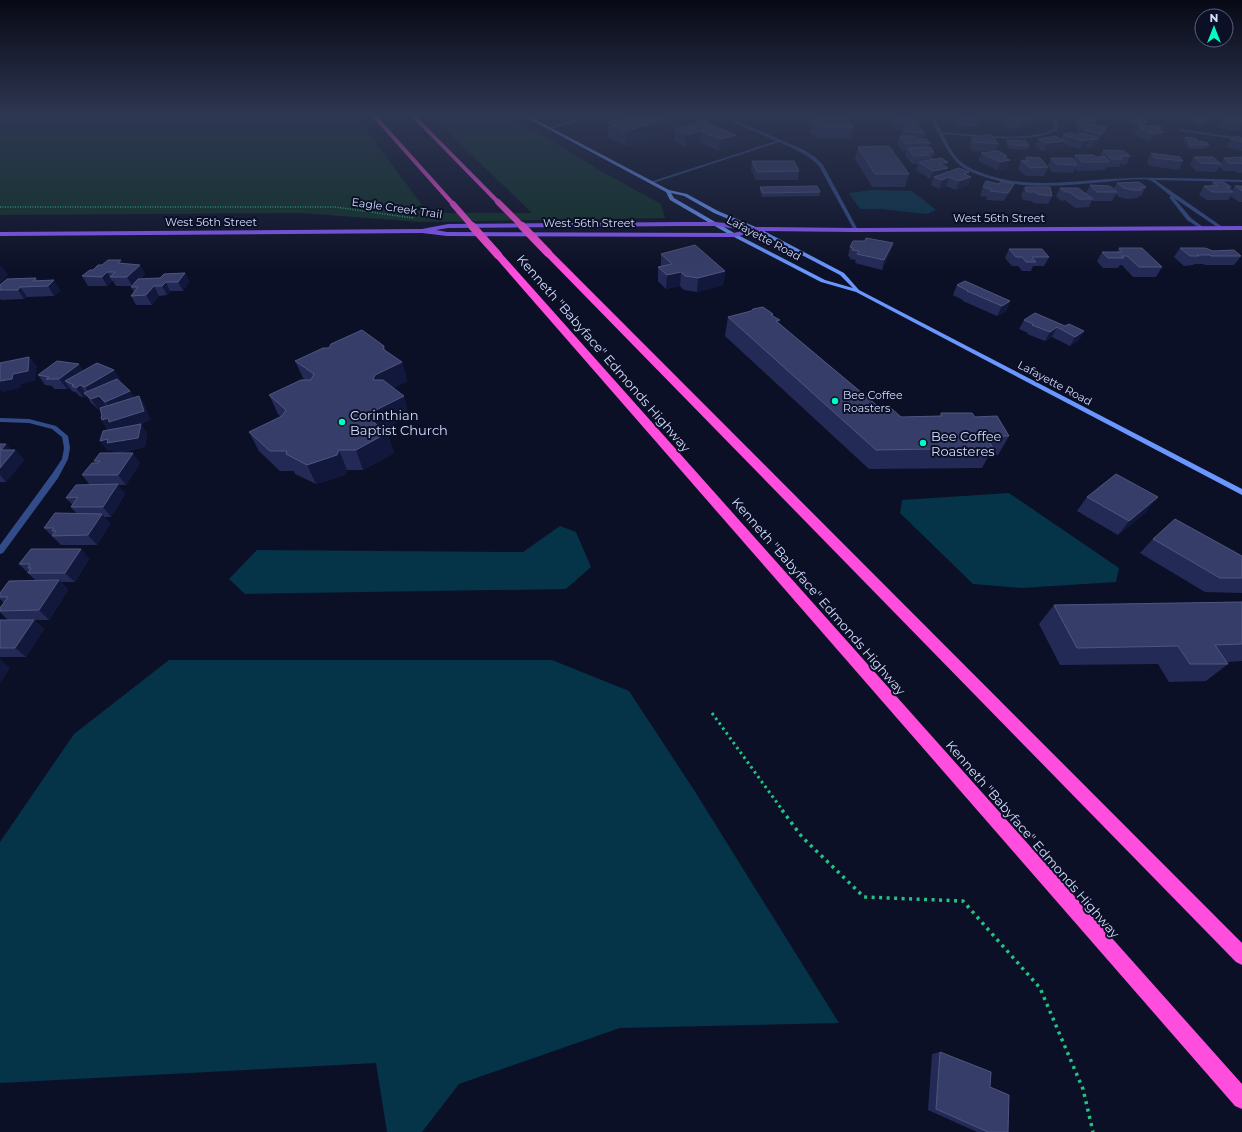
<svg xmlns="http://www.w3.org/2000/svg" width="1242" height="1132" viewBox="0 0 1242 1132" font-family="Montserrat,sans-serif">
<rect width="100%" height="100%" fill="#0c1026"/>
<path fill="#0f3125" d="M0,114H354L428,213H532L429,114H498L542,135L601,171L661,204L665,218L421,222L300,213L0,215Z"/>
<g fill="#053347">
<path d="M678,114H702L710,121L700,123Z"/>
<path d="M872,190L912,191L936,210L927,214L881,209H860L849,193Z"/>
<path d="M1009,493L1119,568L1116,582L1021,588L973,584L900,513L902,500Z"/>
<path d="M560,526L576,532L591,567L566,589L245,594L229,579L257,550L523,552Z"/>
<path d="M169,660H552L629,691L694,790L839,1023L620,1028L459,1084L422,1132H387L376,1063L0,1083V842L74,734Z"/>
</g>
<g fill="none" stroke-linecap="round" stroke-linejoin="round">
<path stroke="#22c384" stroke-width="1.5" stroke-dasharray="1 1.5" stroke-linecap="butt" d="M0,207H335L413,218"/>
<path stroke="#22c384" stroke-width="3" stroke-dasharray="2.5 3.5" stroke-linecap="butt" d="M712,713L783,811"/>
<path stroke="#22c384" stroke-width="3.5" stroke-dasharray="3 4.5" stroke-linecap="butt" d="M782,810L802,837L864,897L963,901L1040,988L1083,1089L1093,1132"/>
<g fill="#324c8a" fill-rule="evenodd">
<path d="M595,114H602L550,129L547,128Z"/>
<path d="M715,114H721L804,150L815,157L823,165L858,230V231L854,230L819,166C808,154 794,149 779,142L650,184V182L776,141Z"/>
<path d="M928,114H932L942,132C972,134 1028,143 1054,129V124L1049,114H1053L1058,124L1057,130C1030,145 975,136 943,134C947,142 951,151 957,158C964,166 975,171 985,174C1033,191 1081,179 1130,178C1167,177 1205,179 1242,180V182L1155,180L1224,228L1220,229L1174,198L1191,218L1203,227V228L1201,229L1187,220L1169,197L1171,196C1165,192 1154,181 1149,180C1138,178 1117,181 1106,182C1064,185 1023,191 982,176C972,173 961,168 954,159C943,146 937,129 928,114Z"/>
<path d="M1179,129L1242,138V140L1180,131Z"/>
<path d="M0,418L29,419L56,426L68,436L70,448L68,459L58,478L3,553L0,554V545L52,474L62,459L64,448L62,437L52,429L29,423L2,422H0Z"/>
</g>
<path fill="#6997ff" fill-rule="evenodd" d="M520,114H525L669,190L687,194L718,211L758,228L844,273L859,290L1242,489V495L856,292L821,282L732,236L670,200L666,192ZM671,193L684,196L714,213L754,230L840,275L853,288L825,280L736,234L674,198Z"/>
<path fill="#8a59ff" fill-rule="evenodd" d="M681,222H716L756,227L856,228L1242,226V230L856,232L752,231V233L734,237L447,236L422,233L0,236V232L422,229L448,224ZM681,226H716L745,230L734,233L447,232L436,230L448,228Z"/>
<g fill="#ff4ddd" fill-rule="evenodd">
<path d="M370,114H375L455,203V205H451Z"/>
<path d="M409,114H414L500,201V203H496Z"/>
<path d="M545,251H551L1242,943V965L1236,962L545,255Z"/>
<path d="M495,253H501L1242,1084V1109L1235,1106L495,257Z"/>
</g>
<g stroke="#ff4ddd" stroke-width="6">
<path d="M498,202L523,227"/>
<path d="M453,204L473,227"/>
</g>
<g stroke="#ff4ddd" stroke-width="8">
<path d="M472,226L498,255"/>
<path d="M522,226L548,253"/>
</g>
</g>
<g fill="#232a56">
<path d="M622,114H680L682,115L681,127L703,121L735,147L719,151L700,143L686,147L674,141L675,133L626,146L608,137V122L626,117L622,115Z"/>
<path d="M800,114H845L853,127L851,139H817L815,134H811L810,132L811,127L809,123H805Z"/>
<path d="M890,114H912V117H909V118L920,122L919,127L925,133L923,139L930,143L928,147L934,152L932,160L946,167V173L969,172L968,176L971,177L968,185L956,190L946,186L939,189L931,185L933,179H930L916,170L918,164H912L905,156L907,151H903L897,144L899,136H901L902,130H897L892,123L893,119Z"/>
<path d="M950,114H977L980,120L977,127H958L956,123L959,115H960H951Z"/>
<path d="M1009,114H1025V116L1030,126L1016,130L1002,126L1005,118L1010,117Z"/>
<path d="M1071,114H1095L1094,118L1096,121L1094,125L1106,127L1102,135L1098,142V141L1095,146L1091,148L1086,147L1080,149L1064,144L1062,149L1043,151L1035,147L1039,139H1061L1063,135H1077L1079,134H1076L1078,128H1076L1074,121L1075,118H1072Z"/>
<path d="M1142,114H1176L1173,120H1165L1162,118L1146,117Z"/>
<path d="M1226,114H1242V118Z"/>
<path d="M1132,115L1144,120L1146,123L1145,126L1162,128L1160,130V140L1149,142L1134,134L1138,127L1139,126L1128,125Z"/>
<path d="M1223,117L1242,118L1241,132L1218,127V124Z"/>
<path d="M1188,118H1209L1207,122L1203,125L1185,121Z"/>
<path d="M983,135L998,144L995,152L1007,156L1006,158V169L997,170L978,161L981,153L995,152L972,151L969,146L972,138H982Z"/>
<path d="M1185,137L1209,145L1206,149H1188L1183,141Z"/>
<path d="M1242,138V151L1226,147L1231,139Z"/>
<path d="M1007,140L1029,146L1027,150L1009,149L1006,144Z"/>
<path d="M858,147L909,174L905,187H872L855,159Z"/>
<path d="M1103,150L1130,156L1126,165L1120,164L1119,167H1107L1105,170L1078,171L1075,168L1073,173L1052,172L1048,166L1051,158L1073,160L1075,155L1099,157Z"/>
<path d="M1151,153L1183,161L1179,170L1150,166L1147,162Z"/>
<path d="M1026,157L1048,167L1044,176H1026L1018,169L1021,160H1024Z"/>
<path d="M1194,157L1221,163L1224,158L1242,157V173H1237L1235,171H1224L1219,167L1216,172L1196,171L1190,165Z"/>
<path d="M752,161L799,171L798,180H756L751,170Z"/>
<path d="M1213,182L1231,187L1230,189L1232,191L1235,186H1242V202H1239L1231,196L1228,200H1207L1199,195L1204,186H1210Z"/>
<path d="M1117,183L1146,187L1141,196H1139L1138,198L1127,199L1119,197L1116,194L1112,201H1093L1092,200L1089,207L1075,208L1065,200L1061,201L1056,196L1060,188L1086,193L1090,185L1113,189Z"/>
<path d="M1014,184L1010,192L1004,201L986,200L987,197L980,196L983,187Z"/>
<path d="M760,187L820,192L819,196L762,197L760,191Z"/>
<path d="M1025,187L1052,196L1048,204L1033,203L1032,201L1023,200L1021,195Z"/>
<path d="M893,243L890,252L882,270L855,263L856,260L850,259V257L848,256L850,247Z"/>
<path d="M1119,248L1162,267L1156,277H1133L1122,265H1120L1118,268H1103L1097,261L1102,252H1117Z"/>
<path d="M1180,248L1213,251L1241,256L1234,265H1205L1203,264H1194L1193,265L1184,266L1174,257Z"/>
<path d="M1009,249L1049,257L1044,266H1033L1031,271H1022L1018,266H1012L1005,258Z"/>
<path d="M661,254L725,271L723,285L697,292L684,290L680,286L666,289L658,281V267H661Z"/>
<path d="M121,260L123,264L140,265L145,274L140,279L160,278L185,273L189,282L183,291H170L167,295L159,296L152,305H136L131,296L134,292L131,287L132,286H116L113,281H112L107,286H88L82,276L93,270L102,265Z"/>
<path d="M36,278L38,281L60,290L54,296L27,297L24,299L1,300L0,298V285Z"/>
<path d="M957,285L1010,301L1006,311L997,316L963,301V300L953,295Z"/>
<path d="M751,311L773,314V316L779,323L880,408L901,417L939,416L941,413L975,417L1009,436L998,455H989L982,468L869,469L725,336L728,317Z"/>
<path d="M1024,320L1065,326L1084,331L1078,341L1070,346L1052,337L1045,341L1027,334L1028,333L1019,329Z"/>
<path d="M384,346L386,351L402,362L407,381L393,388L409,415L383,430L387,433L394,453L363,470H347L345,475L316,484L295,474L294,471H280L259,451L249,432L281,417L278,414L269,395L304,380L295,361Z"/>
<path d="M79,364L83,371L121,380L119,381L130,391L134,398L139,396L145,406L150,420L140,424L147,433L145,447L118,453L140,463L126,485H118L125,494L111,517H104L110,524L97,545H61L44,528L77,514L71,507L73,505L66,498L90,485L82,475L96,463L94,461L114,453L112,450L108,451L100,441L108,430L102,420V416L100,408L98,409L91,403L87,396L83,397L79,396L77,393L72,391L69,387L67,389H54L52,386L45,385L38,375Z"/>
<path d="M0,444H6L11,450H15L24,460L6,482H0Z"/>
<path d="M1087,497L1146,512L1118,535L1077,511Z"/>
<path d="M1153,539L1242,556V593L1205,592L1140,553Z"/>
<path d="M81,549L89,559L75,582H61L68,590L49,620H34L44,629L26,657H0V620H8L0,612V608L4,603L0,599V593L36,581L19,564Z"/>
<path d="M1242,602V661L1226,662L1228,664L1206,681L1169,682L1158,664L1060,665L1039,624L1054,605Z"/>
<path d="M940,1052L990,1087L1008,1132H977L928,1110L932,1054Z"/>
</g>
<g fill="#12183b">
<path d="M682,115L681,131L675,129V133L626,146V131Z"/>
<path d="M1209,118L1207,122L1203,125L1205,122Z"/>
<path d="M1033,119L1030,126L1016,130L1019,123Z"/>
<path d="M1156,128H1162L1159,133L1164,132L1160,140L1149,142Z"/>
<path d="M701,131L700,143L686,147V135Z"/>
<path d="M736,135L735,147L719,151L720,139Z"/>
<path d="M1099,138L1095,146L1091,148L1094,140Z"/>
<path d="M1090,139L1086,147L1080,149L1084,141Z"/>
<path d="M1065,141L1062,149L1043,151L1047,143Z"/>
<path d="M1007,156L1004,161L1010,160L1006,169L997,170L1003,157Z"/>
<path d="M948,162L946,169L948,168L945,177H934L933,179H930L933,171L940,164Z"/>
<path d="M969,172L967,178L971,177L968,185L956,190L959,181L964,174Z"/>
<path d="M949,177L946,186L939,189L942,180Z"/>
<path d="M1014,184L1010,192L1004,201L1008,193Z"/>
<path d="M893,243L890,252L882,270L884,260Z"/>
<path d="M121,260L127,269L118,263Z"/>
<path d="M140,265L145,274L132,286L127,277Z"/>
<path d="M2,266L8,275L0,283V268Z"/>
<path d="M725,271L723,285L697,292L698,278Z"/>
<path d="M107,272L112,281L107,286L102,277Z"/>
<path d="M681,272L680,286L666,289L667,275Z"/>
<path d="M185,273L189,282L183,291L178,282Z"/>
<path d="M54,280L60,290L54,296L48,286Z"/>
<path d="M166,282L170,291L167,295L162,286Z"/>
<path d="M154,286L159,296L152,305L146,295Z"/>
<path d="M20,287L27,297L24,299L18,290Z"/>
<path d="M1010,301L1006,311L997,316L1002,306Z"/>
<path d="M1057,327L1052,337L1045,341L1050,332Z"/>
<path d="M1084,331L1078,341L1070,346L1075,337Z"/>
<path d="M29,357L37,366L35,381L21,384L20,388L3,392L0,389V381L13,374Z"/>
<path d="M402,362L407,381L382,394L373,380L375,375Z"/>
<path d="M79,364L85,374L65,381L69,387L67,389L59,379Z"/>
<path d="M114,370L121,380L92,397L85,387Z"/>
<path d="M80,385L87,395L84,393L87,396L83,397L76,388Z"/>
<path d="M130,391L136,400L111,411L105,402Z"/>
<path d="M99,396L106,406L98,409L91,399Z"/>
<path d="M139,396L145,406L150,420L116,431L114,428L109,430L102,420Z"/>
<path d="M404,396L409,415L379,432L370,419L372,412Z"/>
<path d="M141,424L147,433L145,447L114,453L112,450L108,451L100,441Z"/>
<path d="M387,433L394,453L363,470L356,450Z"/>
<path d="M6,444L13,452L15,450L24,460L6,482L0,475V468L1,450Z"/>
<path d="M339,450L347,470L345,475L316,484L307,465Z"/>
<path d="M133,453L140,463L126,485L118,475Z"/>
<path d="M118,484L125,494L111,517L103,507Z"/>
<path d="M1158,497L1146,512L1118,535L1129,521Z"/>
<path d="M102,514L110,524L97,545L88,535Z"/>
<path d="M81,549L89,559L75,582L65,573Z"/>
<path d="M59,580L68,590L49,620L39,610Z"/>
<path d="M34,620L44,629L26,657L15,648Z"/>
<path d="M0,659L10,668L0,684Z"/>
</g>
<g fill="#363d68" stroke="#4e5680">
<path d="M637,114H680L682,115L626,131L608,122Z"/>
<path d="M812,114H845L853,127H820L817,123H813L812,120H815Z"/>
<path d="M962,114H977L980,120L961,119L959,115L963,116Z"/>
<path d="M1015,114H1019L1033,119L1019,123L1005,118Z"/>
<path d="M1078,114L1093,115L1096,121L1080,120Z"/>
<path d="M1192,114L1209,118L1205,122L1188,118Z"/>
<path d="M894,115H907L909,119H917L920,122H899Z"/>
<path d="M1132,115L1145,117L1144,120L1147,121L1146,123L1130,121Z"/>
<path d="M1223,117L1242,118V123L1223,120Z"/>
<path d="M703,121L736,135L720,139L701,131L686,135L675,129Z"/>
<path d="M1082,123L1106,127L1102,134L1084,130L1086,127L1079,126Z"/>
<path d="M905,125H916L925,133L906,132L903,128H907Z"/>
<path d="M1155,125L1162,128H1156L1164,132L1153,134L1138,127Z"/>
<path d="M1069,132L1077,135L1082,133L1099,138L1094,140L1090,139L1084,141L1063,135Z"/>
<path d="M983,135H992L998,144L974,142L972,138H984Z"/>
<path d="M899,136H913L915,139H926L930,143H905Z"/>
<path d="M1055,136L1065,141L1047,143L1039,139Z"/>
<path d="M1235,136L1242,138V142L1231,139Z"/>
<path d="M1185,137L1196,138L1198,141L1206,142L1209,145H1190Z"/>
<path d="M1007,140L1026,141L1029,146L1010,145Z"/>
<path d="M889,146L909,174H875L858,147Z"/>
<path d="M930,147L934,152H926L929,155L914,156L908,148Z"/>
<path d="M1103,150L1124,151L1130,156H1120L1123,159H1111Z"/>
<path d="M998,151L1007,156L1003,157L1010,160L1000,162L981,153Z"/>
<path d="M1151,153L1180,157L1183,161L1155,158Z"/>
<path d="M1075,155H1094L1095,157H1105L1109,162H1082Z"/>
<path d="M1026,157L1040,158L1048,167L1030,168L1021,160L1028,161Z"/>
<path d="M1194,157H1213L1221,164L1201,163Z"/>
<path d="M1242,157V164L1240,163H1229L1224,158Z"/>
<path d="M941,158L948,162L940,164L948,168L933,171L919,162Z"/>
<path d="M1051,158H1072L1077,165L1056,164Z"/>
<path d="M752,161H794L799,171L757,172Z"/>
<path d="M959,168L969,172L964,174L971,177L959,181L949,177L942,180L934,177Z"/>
<path d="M986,181L999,184L1001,181L1014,184L1008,193L990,191L991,189L983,187Z"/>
<path d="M1139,182L1146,187L1140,188L1142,190H1132L1124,188L1117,183Z"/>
<path d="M1213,182H1223L1231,187H1227L1233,192H1212L1204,186H1218Z"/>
<path d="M1090,185L1110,186L1117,192H1097Z"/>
<path d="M817,186L820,192L763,193L760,187Z"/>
<path d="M1235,186H1242V191Z"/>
<path d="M1025,187H1050L1052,196L1037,194L1036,192H1027Z"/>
<path d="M1060,188H1078L1093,199H1079L1069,192H1065Z"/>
<path d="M866,238L893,243L884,260L857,254L859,251L852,250L853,248L850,247L853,241H865Z"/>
<path d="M695,245L725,271L698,278L685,276L681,272L667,275L658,267L672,264L661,254Z"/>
<path d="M1119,248H1142L1162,267H1139L1127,256H1121L1124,258H1108L1102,252H1122Z"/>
<path d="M1180,248H1205L1213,251L1234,250L1241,256H1211L1210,255H1197L1199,256H1190Z"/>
<path d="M1009,249H1042L1049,257H1032L1036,262H1026L1022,257H1016Z"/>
<path d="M108,260H121L118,263L140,265L127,277H110L115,272H107L102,277L82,276L90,270H93L98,265H102Z"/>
<path d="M185,273L178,282H166L162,286H154L146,295L131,296L138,287H131L138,279L160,278L164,274Z"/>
<path d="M36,278L33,281L54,280L48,286L20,287L18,290H0V285L7,279Z"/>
<path d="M965,281L1010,301L1002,306L967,291H968L957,285Z"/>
<path d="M763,307L773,314L771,315L780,320L776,321L880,408L886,407L892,409L901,417L942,416L941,413H972L975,417L997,416L1009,436H986L993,448L876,450L728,317L751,311L753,309Z"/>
<path d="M1035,313L1065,326L1069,324L1084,331L1075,337L1057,327L1050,332L1032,325L1033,324L1024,320Z"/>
<path d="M362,330L384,346L383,349L402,362L375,375L373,380H383L404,396L372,412L370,419L387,433L356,450H339L337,455L307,465L286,454L287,451H270L249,432L282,416L286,410L269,395L301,380H311L314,374L295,361L323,348H329L331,344Z"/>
<path d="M29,357L28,371L13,374L12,379L0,381V363Z"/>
<path d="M57,361L79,364L59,379H46L49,377L38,375Z"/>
<path d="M97,363L114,370L85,387L80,385L76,388L72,386L74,385L65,381Z"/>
<path d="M117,379L130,391L105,402L99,396L91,399L84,393Z"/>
<path d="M139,396L144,411L109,422L108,418L102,420L101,417L102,416L100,408Z"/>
<path d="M141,424L138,438L107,443L108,439L100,441L103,431Z"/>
<path d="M0,444H6L1,450H15L0,468Z"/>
<path d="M100,453H133L118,475H82L92,463H98L100,461H94Z"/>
<path d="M1116,474L1158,497L1129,521L1087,497Z"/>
<path d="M118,484L103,507H71L78,497L66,498L76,485Z"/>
<path d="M55,513L102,514L88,535L52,536L56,531H52L54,528H44Z"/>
<path d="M1175,519L1242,556V578H1220L1153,539Z"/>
<path d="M31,549H81L65,573H28L31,568H28L30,564H19Z"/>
<path d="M59,580L39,610L0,611V608L8,597H0V593L9,581Z"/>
<path d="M1242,602V644L1215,645L1228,664H1190L1178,646L1077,648L1054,605Z"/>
<path d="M0,620H34L15,648H0Z"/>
<path d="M940,1052L991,1072L990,1087L1009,1095L1008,1132H988L936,1109Z"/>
</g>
<linearGradient id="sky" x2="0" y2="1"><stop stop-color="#070915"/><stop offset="0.42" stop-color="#2e3752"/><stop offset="1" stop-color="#2e3752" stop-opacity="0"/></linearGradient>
<rect width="1242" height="273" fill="url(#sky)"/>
<g fill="#00fdc3" stroke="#0c1026" stroke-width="1.5">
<circle cx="835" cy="401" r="4"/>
<circle cx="342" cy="422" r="4"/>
<circle cx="923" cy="443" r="4"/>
</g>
<g text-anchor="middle" stroke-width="4" stroke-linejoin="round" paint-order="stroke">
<g font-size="11" fill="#d2dcff" stroke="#0c1026">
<text transform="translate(397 208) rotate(8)" y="4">Eagle Creek Trail</text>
<text x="999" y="222">West 56th Street</text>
<text x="211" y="226">West 56th Street</text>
<text x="589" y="227">West 56th Street</text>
<text transform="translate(764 238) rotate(28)" y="4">Lafayette Road</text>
<text transform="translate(1055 383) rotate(28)" y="4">Lafayette Road</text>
</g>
<g font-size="11" fill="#d2dcff" stroke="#0c1026" text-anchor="start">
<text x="843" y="399">Bee Coffee<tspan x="843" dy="13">Roasters</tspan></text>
</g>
<g font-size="13" fill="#d2dcff" stroke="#0c1026">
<text transform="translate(604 353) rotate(49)" y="5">Kenneth "Babyface" Edmonds Highway</text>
<text transform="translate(819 596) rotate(49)" y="5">Kenneth "Babyface" Edmonds Highway</text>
<text transform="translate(1033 839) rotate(49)" y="5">Kenneth "Babyface" Edmonds Highway</text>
</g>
<g font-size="13" fill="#d2dcff" stroke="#0c1026" text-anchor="start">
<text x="350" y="420">Corinthian<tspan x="350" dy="15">Baptist Church</tspan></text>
<text x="931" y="441">Bee Coffee<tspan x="931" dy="15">Roasteres</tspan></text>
</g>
</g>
<g transform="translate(1214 28)"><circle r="19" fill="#0c1026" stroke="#5b627d"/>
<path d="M0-3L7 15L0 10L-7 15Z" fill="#00fdc3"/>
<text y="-6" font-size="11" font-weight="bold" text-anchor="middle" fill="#d2dcff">N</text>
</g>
</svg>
